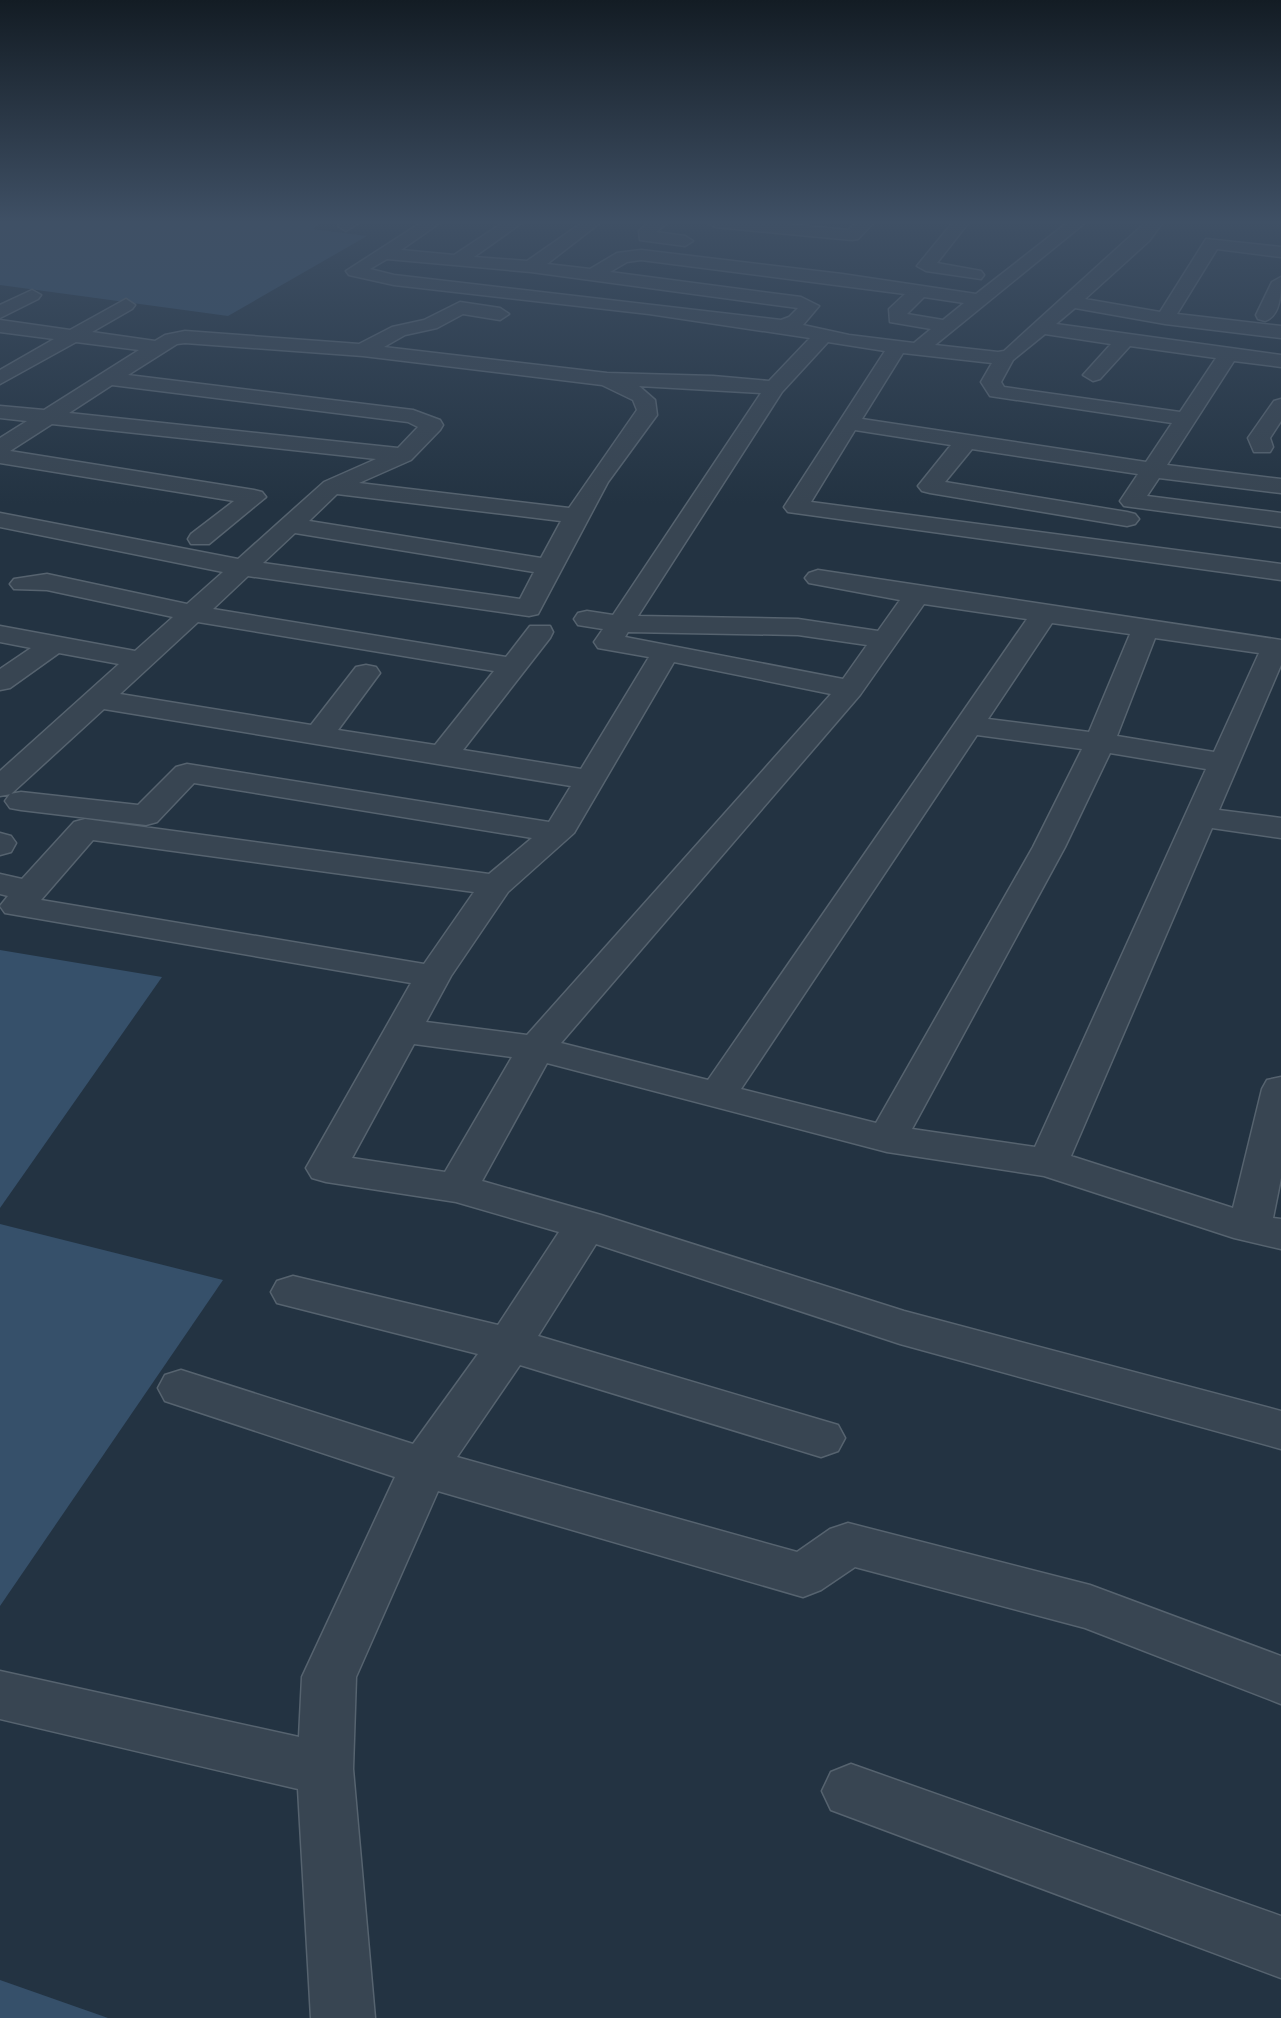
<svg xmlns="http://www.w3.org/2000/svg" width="1281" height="2018" viewBox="0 0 1281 2018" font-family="'Titillium Web',sans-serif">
<rect width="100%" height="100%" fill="#233342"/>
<g fill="#36506a">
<path d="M0,222H323L312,229L367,236L228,316L0,285Z"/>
<path d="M0,950L162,977L0,1208Z"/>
<path d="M0,1224L223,1280L0,1606Z"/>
<path d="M0,1980L108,2018H0Z"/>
</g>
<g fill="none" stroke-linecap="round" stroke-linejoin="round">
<g stroke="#56636f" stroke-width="3">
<g id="minor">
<path d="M341,222H360L346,231L338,226Z"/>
<path d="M422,222H441L401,250L454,255L504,222H523L474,257L527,261L583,222H601L547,264L590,269L617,253L641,250L842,274L976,294L1068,222H1086L935,345L998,352L1004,351L1146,222H1163L1149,241L1085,299L1160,312L1206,239L1281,247V257L1217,249L1177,314L1281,326V338L1165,324L1075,308L1056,324L1281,355V367L1234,361L1167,465L1281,479V493L1159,478L1147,496L1281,513V527L1124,506L1120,501L1138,474L972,449L945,482L1127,512L1135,514L1139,519L1135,524L1127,526L930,493L922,491L918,486L951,445L855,430L811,502L1281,564V580L788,512L784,507L885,351L828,342L782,392L638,616L798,619L878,631L900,600L809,583L805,578L809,573L818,570L1281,640V665L1219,810L1281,818V838L1212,828L1071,1156L1233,1208L1262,1089L1267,1080L1281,1077V1178L1273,1218L1281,1219V1249L1234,1238L1044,1176L887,1152L547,1063L482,1181L601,1215L904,1311L1281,1411V1449L900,1344L596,1244L538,1336L838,1425L845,1438L838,1451L821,1457L520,1365L457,1457L797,1552L830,1529L848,1523L1090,1585L1281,1656V1704L1085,1628L855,1567L821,1590L803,1597L438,1491L356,1677L353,1769L375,2018H311L298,1789L0,1719V1671L299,1737L302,1677L395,1477L165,1401L158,1388L165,1375L181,1370L413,1444L478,1354L277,1303L271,1292L277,1281L293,1276L498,1325L559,1232L456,1202L326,1182L312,1178L306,1168L411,983L5,913L0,906L8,896L0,894V874L22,879L74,822L85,819L489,874L532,838L194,783L157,822L146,825L21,810L10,808L5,801L10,794L21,792L138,805L176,767L187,764L549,822L571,786L104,709L11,794L0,796V771L119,664L59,653L10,688L0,690V669L31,648L0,642V626L135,651L173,617L47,590L14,589L10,584L14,579L47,574L187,604L223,572L0,527V513L238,559L324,482L376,459L52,424L10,451L254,490L262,492L266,497L209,544H191L188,539L191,534L234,501L0,463V438L27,421L0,418V406L44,410L139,350L76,342L0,384V370L54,339L0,332V320L70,330L126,299L135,305L132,309L92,332L155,341L165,335L185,331L359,344L392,327L424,320L460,302L500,308L509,314L500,320L463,314L437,328L405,335L384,347L607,373L713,376L769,381L810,338L649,314L394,285L349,275L346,271ZM387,259L531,272L798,308L789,317L781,320L394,275L370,269ZM641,260L905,294L889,309L890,322L931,329L914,343L849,335L803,325L819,306L801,297L610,272L627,262ZM924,297L964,303L943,320L907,314ZM1045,334L1111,344L1083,375L1093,381L1100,379L1130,346L1216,358L1180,412L1004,387L1001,382L1013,360ZM185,343L363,356L602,385L633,400L637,410L569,508L359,483L411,460L440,430L443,425L440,420L413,410L128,375L177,344ZM903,353L992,363L981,382L990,396L1172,423L1146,462L862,419ZM112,385L408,422L418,427L398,448L69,413ZM639,386L761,393L613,615L587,611L578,613L574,619L578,625L603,629L594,642L598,648L649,657L581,769L463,750L550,638L553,632L550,626H530L506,657L213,609L248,576L529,616L538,614L608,482L657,415L655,400ZM337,494L561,521L541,558L309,521ZM295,533L534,572L520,599L263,563ZM924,604L1027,619L708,1080L561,1043L860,695ZM198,622L494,671L435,745L338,730L380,673L376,667L366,665L356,667L311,725L120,694ZM1052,623L1130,634L1089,732L988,719ZM628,632L798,635L867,645L843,679L625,637ZM1155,638L1259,653L1214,752L1117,736ZM674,662L831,694L527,1035L426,1022L451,976L508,892L574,833ZM977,735L1082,749L1033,847L876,1123L741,1089ZM1110,753L1206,769L1035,1147L912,1129L1065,847ZM93,840L474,892L424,964L41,900ZM414,1044L512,1057L445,1172L352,1158Z"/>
<path d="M649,222H668L656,232L685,236L693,241L685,246L640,240L639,231Z"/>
<path d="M707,222H766L848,230L857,222H874L858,239L852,240L715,227Z"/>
<path d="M953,222H969L937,263L981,271L984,275L981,279L926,271L917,266Z"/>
<path d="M1281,277C1281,292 1281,316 1265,321L1258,319L1256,315L1272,282Z"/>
<path d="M32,290L41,295L38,299L0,318V305Z"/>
<path d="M1281,399V421L1270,438L1273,447L1270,452H1254L1248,438L1274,401Z"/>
<path d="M0,833L11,836L16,843L11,852L0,855Z"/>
<path d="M851,1764L1281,1916V1978L831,1810L822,1791L831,1772Z"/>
</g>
</g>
<use href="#minor" fill="#384552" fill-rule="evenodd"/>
</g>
<linearGradient id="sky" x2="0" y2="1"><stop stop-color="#131c24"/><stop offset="0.44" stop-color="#3f5065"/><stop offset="1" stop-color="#3f5065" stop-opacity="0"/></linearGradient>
<rect width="1281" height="504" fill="url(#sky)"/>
</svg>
